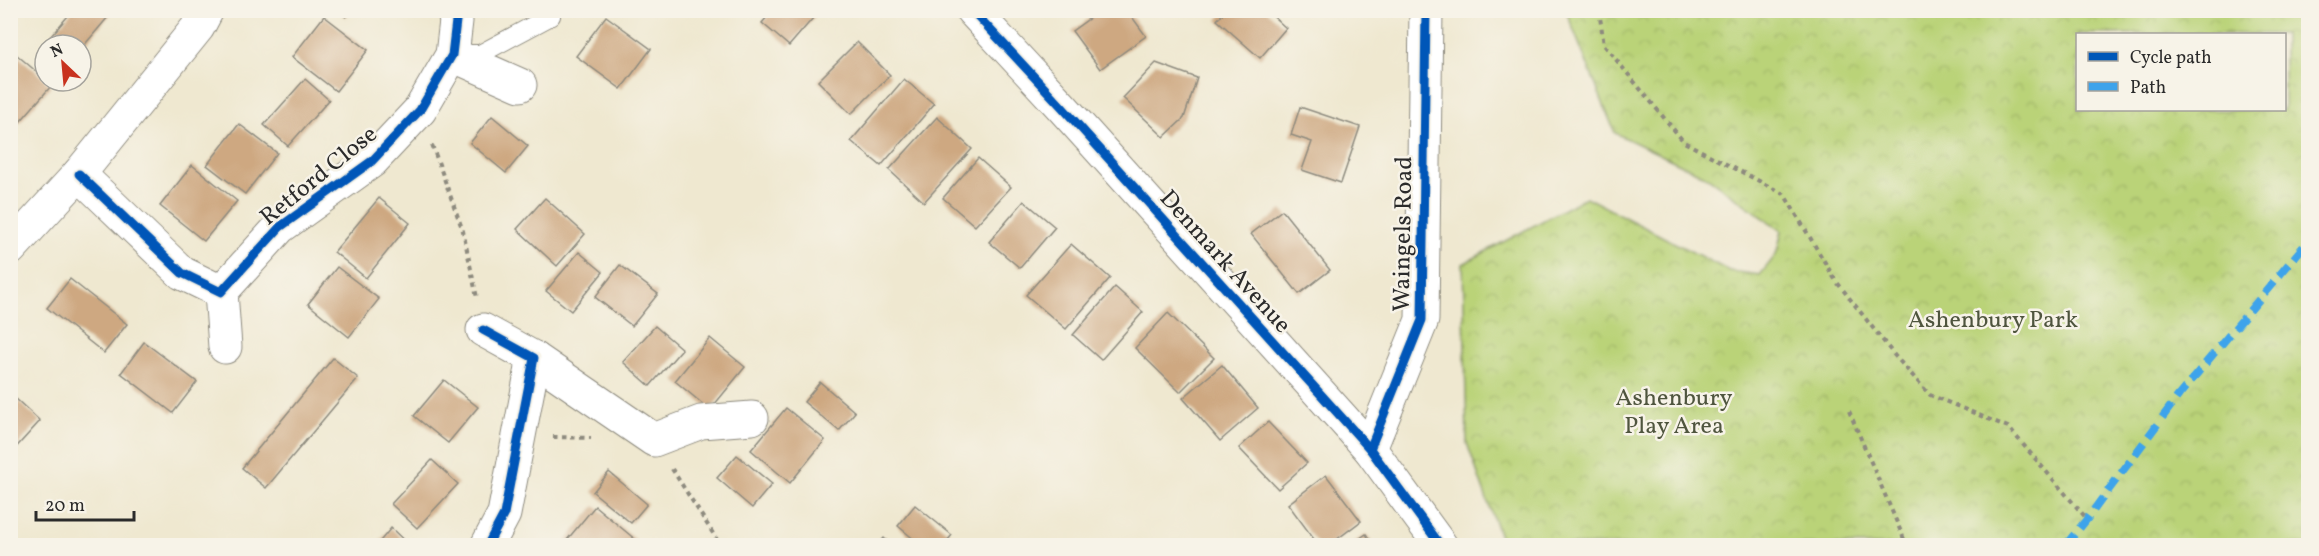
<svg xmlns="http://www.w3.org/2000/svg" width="2319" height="556" viewBox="0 0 2319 556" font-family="Vollkorn,serif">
<defs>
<pattern id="park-crowns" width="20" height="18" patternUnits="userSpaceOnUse" patternTransform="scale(1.5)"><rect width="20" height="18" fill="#bad378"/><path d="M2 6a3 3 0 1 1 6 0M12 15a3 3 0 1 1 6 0" fill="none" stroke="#a0b568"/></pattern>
</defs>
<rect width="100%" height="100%" fill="#f7f3e8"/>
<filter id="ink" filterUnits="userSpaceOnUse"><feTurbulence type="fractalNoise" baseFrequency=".0167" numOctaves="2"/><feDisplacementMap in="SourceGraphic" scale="12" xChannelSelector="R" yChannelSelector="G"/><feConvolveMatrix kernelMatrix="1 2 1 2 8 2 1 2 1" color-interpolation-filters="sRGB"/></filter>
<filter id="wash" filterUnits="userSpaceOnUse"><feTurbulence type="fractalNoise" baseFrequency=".008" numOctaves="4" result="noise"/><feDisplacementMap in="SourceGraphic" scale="24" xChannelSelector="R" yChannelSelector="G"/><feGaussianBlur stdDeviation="1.35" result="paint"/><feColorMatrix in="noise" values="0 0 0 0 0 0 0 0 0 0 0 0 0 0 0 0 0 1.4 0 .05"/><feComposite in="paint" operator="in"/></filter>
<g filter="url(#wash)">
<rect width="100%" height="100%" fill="#efe8d0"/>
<path fill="url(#park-crowns)" stroke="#727f52" stroke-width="1.5" fill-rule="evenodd" d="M1566,11H2308V545H1503L1467,443L1463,264L1586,197L1729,271L1760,275L1776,255L1782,231L1705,176L1615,133ZM2078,34H2284V110H2078Z"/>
<g id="blocks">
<g fill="#cea881">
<path d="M73,10H114L81,49V45H50L46,42Z"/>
<path d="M337,10H351L346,17Z"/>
<path d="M773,10H820L789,46L762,23Z"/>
<path d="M1101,10H1127L1146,36L1100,69L1072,31Z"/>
<path d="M1226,10H1266L1286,28L1260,58L1217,20Z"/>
<path d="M324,16L368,50L336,91L292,57Z"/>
<path d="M606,16L651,49L621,89L576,56Z"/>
<path d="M857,42L890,75L851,114L818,81Z"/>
<path d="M10,49L45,79V81L52,85L19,123L10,115Z"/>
<path d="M1156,63L1197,78L1184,118L1164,137L1123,98Z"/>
<path d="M305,79L329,100L288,146L264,125Z"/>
<path d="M904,79L934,104L881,166L851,141Z"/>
<path d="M1300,107L1360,127L1341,183L1302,170L1312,142L1291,135Z"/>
<path d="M492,116L528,146L506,173L470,143Z"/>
<path d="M937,117L972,149L924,202L889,170Z"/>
<path d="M239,124L277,153L245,194L207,165Z"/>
<path d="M978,158L1011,187L975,226L943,198Z"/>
<path d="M192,165L237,201L204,241L160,206Z"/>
<path d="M379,198L410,223L366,278L334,252Z"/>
<path d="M545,198L585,234L557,266L517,229Z"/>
<path d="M1024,201L1055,227L1020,268L989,242Z"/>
<path d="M1282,210L1330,270L1299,294L1251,234Z"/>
<path d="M1071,244L1110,278L1066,329L1026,295Z"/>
<path d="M579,252L603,272L571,311L546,291Z"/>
<path d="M620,265L658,294L632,326L595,297Z"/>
<path d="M337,267L379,299L349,337L308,304Z"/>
<path d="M70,279L127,324L104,353L47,308Z"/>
<path d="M1115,287L1143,312L1101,360L1073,335Z"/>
<path d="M1168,313L1214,358L1180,392L1135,348Z"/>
<path d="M655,326L682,349L650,386L623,362Z"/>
<path d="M710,338L745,367L710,410L675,381Z"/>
<path d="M144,342L197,382L173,413L121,373Z"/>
<path d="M333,358L358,378L266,488L242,468Z"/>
<path d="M1222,365L1258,408L1220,441L1183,398Z"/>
<path d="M444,380L478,407L448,443L414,416Z"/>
<path d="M820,382L855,412L839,431L804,402Z"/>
<path d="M15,398L40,421L10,454V403Z"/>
<path d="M786,408L825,440L790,483L751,450Z"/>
<path d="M1268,422L1307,463L1278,489L1239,448Z"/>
<path d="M737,455L772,484L752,508L717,478Z"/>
<path d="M432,460L458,484L417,528L391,504Z"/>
<path d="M609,472L647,504L631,523L593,492Z"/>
<path d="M1326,475L1361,521L1328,546H1319L1288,504Z"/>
<path d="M915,505L952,535L943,546H922L898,526Z"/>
<path d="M595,506L636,540L631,546H562Z"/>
<path d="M391,528L410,546H376Z"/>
<path d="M1366,534L1374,546H1349Z"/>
<path d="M884,538L893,546H877Z"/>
</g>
</g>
</g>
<g filter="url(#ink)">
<use href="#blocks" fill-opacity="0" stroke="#8d8a7e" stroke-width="1.5"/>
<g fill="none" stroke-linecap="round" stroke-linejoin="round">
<g stroke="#8d8a7e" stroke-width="20">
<path id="lane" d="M463,51L469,54H480L551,16"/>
</g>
<g stroke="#8d8a7e" stroke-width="35">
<g id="street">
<path d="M972,10L1062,107L1370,449L1441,546"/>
<path d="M452,55L520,85"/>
<path d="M79,174L182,273L221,292L280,227L372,161L420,110L452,55L456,21L453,10"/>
<path d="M10,249L79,174L198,27L207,10"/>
<path d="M221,292L225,347"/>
<path d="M483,330L534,358L504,514L487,546"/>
<path d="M534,358L654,440L701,422L752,418"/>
<path d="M1370,449L1422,320L1426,10"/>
</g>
</g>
<g stroke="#8d8a7e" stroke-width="4" stroke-dasharray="4.5 4.5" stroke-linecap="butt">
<path d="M1599,10L1604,45L1684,142L1784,194L1836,281L1895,356L1930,395L2008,427L2087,519"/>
<path d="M432,145L463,231L477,298"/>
<path d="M1849,411L1907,546"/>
<path d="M553,437L591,438"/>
<path d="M672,469L721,546"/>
</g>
<use href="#lane" stroke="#fff" stroke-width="18"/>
<use href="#street" stroke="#fff" stroke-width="33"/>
<path stroke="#3ea3eb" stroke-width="8" stroke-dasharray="15 8" stroke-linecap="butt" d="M2065,546L2087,519L2179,395L2308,241"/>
<g stroke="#f7f3e8" stroke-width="13">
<g id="cycleway">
<path d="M972,10L1062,107L1370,449L1441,546"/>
<path d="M79,174L182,273L221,292L280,227L372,161L420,110L452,55L456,21L453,10"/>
<path d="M483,330L534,358L504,514L487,546"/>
<path d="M1370,449L1422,320L1426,10"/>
</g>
</g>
<use href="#cycleway" stroke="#0057b8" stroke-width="9"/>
</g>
</g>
<g text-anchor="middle" stroke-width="5" stroke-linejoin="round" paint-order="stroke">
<g font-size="24" fill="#2b2b2b" stroke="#f7f3e8">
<text transform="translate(318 175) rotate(-39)" y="8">Retford Close</text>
<text transform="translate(1402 234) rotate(-89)" y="8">Waingels Road</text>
<text transform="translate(1226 261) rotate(48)" y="8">Denmark Avenue</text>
</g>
<g font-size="24" fill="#4f553e" stroke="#f7f3e8">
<text x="1993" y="327">Ashenbury Park</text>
<text x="1674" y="405">Ashenbury<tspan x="1674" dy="28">Play Area</tspan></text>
</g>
</g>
<rect width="2319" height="556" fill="none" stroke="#f7f3e8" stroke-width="36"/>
<rect x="2076" y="33" width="210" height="78" fill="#f7f3e8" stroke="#a5a39c" stroke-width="1.5"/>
<rect x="2088" y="52" width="30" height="9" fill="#0057b8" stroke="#a5a39c" stroke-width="1.5"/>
<text x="2130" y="63" font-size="18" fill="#2b2b2b">Cycle path</text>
<rect x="2088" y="82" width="30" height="9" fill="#3ea3eb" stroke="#a5a39c" stroke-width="1.5"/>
<text x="2130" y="93" font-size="18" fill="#2b2b2b">Path</text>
<g transform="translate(63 63) rotate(334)"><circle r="28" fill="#f7f3e8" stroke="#a5a39c" stroke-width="1.5"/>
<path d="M0-4.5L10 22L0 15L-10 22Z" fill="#c8321e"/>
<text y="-9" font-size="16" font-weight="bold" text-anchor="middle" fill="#2b2b2b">N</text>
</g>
<path d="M36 511v9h98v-9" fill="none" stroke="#2b2b2b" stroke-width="3"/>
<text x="45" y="511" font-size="18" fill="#2b2b2b" stroke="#f7f3e8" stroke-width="4.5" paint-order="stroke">20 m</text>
</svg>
